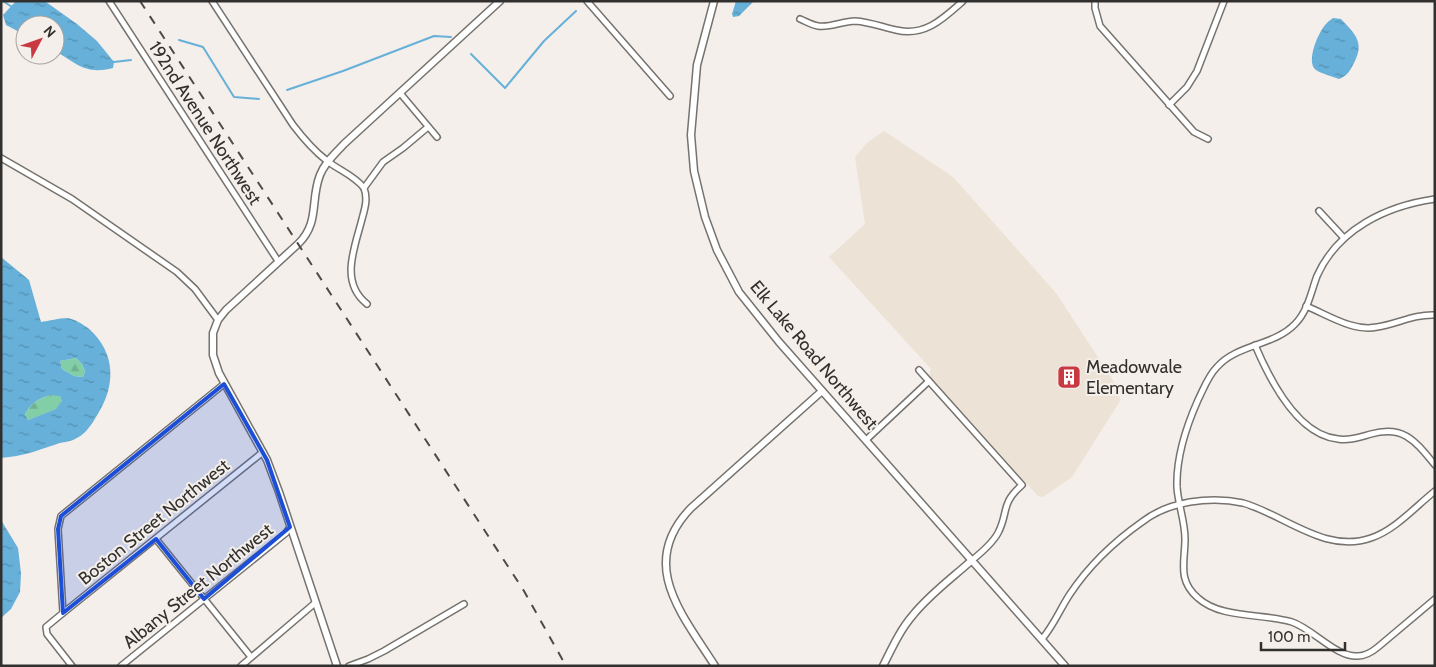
<svg xmlns="http://www.w3.org/2000/svg" width="1436" height="667" viewBox="0 0 1436 667" font-family="Cabin,sans-serif">
<defs>
<pattern id="forest-firs" width="22" height="20" patternUnits="userSpaceOnUse" patternTransform="scale(1.25)"><rect width="22" height="20" fill="#82cea6"/><path d="M5 1l3.5 6h-7zM16 11l3.5 6h-7z" fill="#71b18f"/></pattern>
<pattern id="water-ripples" width="26" height="14" patternUnits="userSpaceOnUse" patternTransform="scale(1.25)"><rect width="26" height="14" fill="#66b0d9"/><path d="M2 4q2-2 4 0t4 0M15 11q2-2 4 0t4 0" fill="none" stroke="#5590b0"/></pattern>
</defs>
<rect width="100%" height="100%" fill="#f4efea"/>
<path fill="#ece2d6" d="M884,131L953,177L1056,293L1118,388L1120,401L1072,477L1043,497L1038,496L929,375L931,369L829,257L865,224L855,157L868,142Z"/>
<g fill="url(#forest-firs)">
<path d="M76,358L82,364L85,371L83,377L74,376L62,369L60,361Z"/>
<path d="M50,395H60L62,401L57,409L28,420L25,414C31,403 38,399 50,395Z"/>
</g>
<g fill="url(#water-ripples)" fill-rule="evenodd">
<path d="M16,1L46,2L77,24L97,41L114,62L113,68C85,75 78,64 55,51V25H25V35L6,25L3,15Z"/>
<path d="M736,1H754L739,16L733,17L732,14Z"/>
<path d="M1333,18L1341,19C1355,34 1365,42 1354,63C1350,71 1347,76 1339,79C1332,76 1322,74 1316,70C1305,62 1319,30 1327,23C1328,21 1331,20 1333,18Z"/>
<path d="M1,257L29,280L41,322C49,321 59,318 67,318C75,319 82,324 88,328C117,353 116,387 96,417C91,426 84,435 75,439C70,442 62,442 57,444C36,451 24,456 1,458ZM76,358L82,364L85,371L83,377L74,376L62,369L60,361ZM50,395L60,396L62,401L56,409L28,420L25,414C31,403 38,399 50,395Z"/>
<path d="M1,520L18,548L21,573L20,592L11,609L1,618Z"/>
</g>
<g fill="none" stroke-linecap="round" stroke-linejoin="round">
<g stroke="#66b0d9" stroke-width="2">
<path d="M3,1L12,7"/>
<path d="M179,40L203,47L234,97L259,99"/>
<path d="M471,54L505,88L544,41L576,11"/>
<path d="M111,61L114,62L131,60"/>
<path d="M287,90L343,71L434,36L451,37"/>
</g>
<g stroke="#76726d" stroke-width="8">
<g id="minor">
<path d="M109,1L278,261"/>
<path d="M212,1L293,125C303,138 313,150 326,160C338,170 354,175 364,188"/>
<path d="M587,1L670,96"/>
<path d="M1095,1V8L1100,26L1194,132L1208,139"/>
<path d="M800,19C805,21 812,25 818,26C830,28 843,21 855,21C870,22 882,27 896,30C925,37 944,18 963,1"/>
<path d="M400,93L437,137"/>
<path d="M1169,105L1187,87L1197,71L1224,1"/>
<path d="M1,158L72,199L177,272L195,289L218,320"/>
<path d="M1435,199C1386,206 1338,229 1317,276C1311,292 1308,311 1295,324C1274,346 1237,344 1217,367C1208,376 1204,388 1198,400C1186,427 1176,456 1177,487C1178,504 1185,521 1185,539C1185,562 1177,580 1198,598C1221,619 1263,613 1292,622C1313,629 1337,658 1358,656C1366,656 1372,652 1378,647L1435,599"/>
<path d="M1319,211L1344,238"/>
<path d="M367,304C339,282 355,247 362,219C365,208 368,199 364,188L383,162L403,148L428,127"/>
<path d="M1306,306C1328,315 1353,332 1377,327C1397,324 1414,314 1435,315"/>
<path d="M1255,345C1269,378 1297,435 1338,439C1349,441 1360,437 1371,434C1404,425 1415,441 1435,465"/>
<path d="M919,370L1022,485C1000,504 1009,512 998,533C992,544 981,553 971,561"/>
<path d="M866,440L929,381"/>
<path d="M156,539L251,657"/>
<path d="M63,613L263,452"/>
<path d="M1042,639C1054,625 1060,609 1070,594C1088,567 1115,541 1142,522C1156,511 1173,505 1190,502C1208,499 1225,499 1243,503C1285,515 1325,554 1371,538C1395,530 1415,507 1435,491"/>
<path d="M72,666L47,634L46,627L63,613L58,529L61,516L224,384"/>
<path d="M121,666L286,533L290,527"/>
<path d="M241,666L315,603"/>
<path d="M349,666L368,659L384,651L464,604"/>
</g>
</g>
<g stroke="#76726d" stroke-width="9">
<g id="tertiary">
<path d="M714,1L697,65L691,135L694,171L705,217L717,250L739,292L779,342L1065,666"/>
<path d="M337,666L279,492L267,460L219,373L213,355V333L218,320L226,310L298,244C320,223 310,200 320,175C325,162 335,154 344,144L500,1"/>
<path d="M715,666C682,614 637,564 691,508L822,391"/>
<path d="M883,666C892,648 900,630 913,615C930,594 952,578 971,561"/>
</g>
</g>
<use href="#minor" stroke="#fff" stroke-width="5"/>
<use href="#tertiary" stroke="#fff" stroke-width="6"/>
<path stroke="#4d4a48" stroke-width="2" stroke-dasharray="9 9" stroke-linecap="butt" d="M140,1L524,591L566,666"/>
</g>
<path fill="#1d4ed8" fill-opacity="0.2" stroke="#1d4ed8" stroke-width="4" stroke-linejoin="round" d="M224,384L267,460L290,527L204,599L156,539L63,613L58,529L61,516Z"/>
<defs>
<g id="building-square" transform="scale(1.25)"><rect x="-9" y="-9" width="18" height="18" rx="4" fill="#c93942" stroke="#f4efea"/><path d="M-4-6H4V6H1V3H-1V6H-4ZM-2.5-4.3h1.7v1.8h-1.7ZM.8-4.3h1.7v1.8H.8ZM-2.5-1h1.7V.8h-1.7ZM.8-1h1.7V.8H.8Z" fill="#fff"/></g>
</defs>
<g fill-rule="evenodd">
<use href="#building-square" x="1069" y="377"/>
</g>
<g text-anchor="middle" stroke-width="4" stroke-linejoin="round" paint-order="stroke">
<g font-size="18" fill="#32302e" stroke="#f4efea">
<text transform="translate(205 123) rotate(57)" y="6">192nd Avenue Northwest</text>
<text transform="translate(814 355) rotate(50)" y="6">Elk Lake Road Northwest</text>
<text transform="translate(154 522) rotate(-39)" y="6">Boston Street Northwest</text>
<text transform="translate(198 586) rotate(-39)" y="6">Albany Street Northwest</text>
</g>
<g font-size="18" fill="#32302e" stroke="#f4efea" text-anchor="start">
<text x="1086" y="373">Meadowvale<tspan x="1086" dy="21">Elementary</tspan></text>
</g>
</g>
<rect width="1436" height="667" fill="none" stroke="#32302e" stroke-width="5"/>
<g transform="translate(40 40) rotate(49)"><circle r="24" fill="#f4efea" stroke="#a6a39f"/>
<path d="M0-4L9 19L0 12L-9 19Z" fill="#c93942"/>
<text y="-8" font-size="14" font-weight="bold" text-anchor="middle" fill="#32302e">N</text>
</g>
<path d="M1261 642v8h84v-8" fill="none" stroke="#32302e" stroke-width="2.5"/>
<text x="1268" y="642" font-size="15" fill="#32302e" stroke="#f4efea" stroke-width="4" paint-order="stroke">100 m</text>
</svg>
